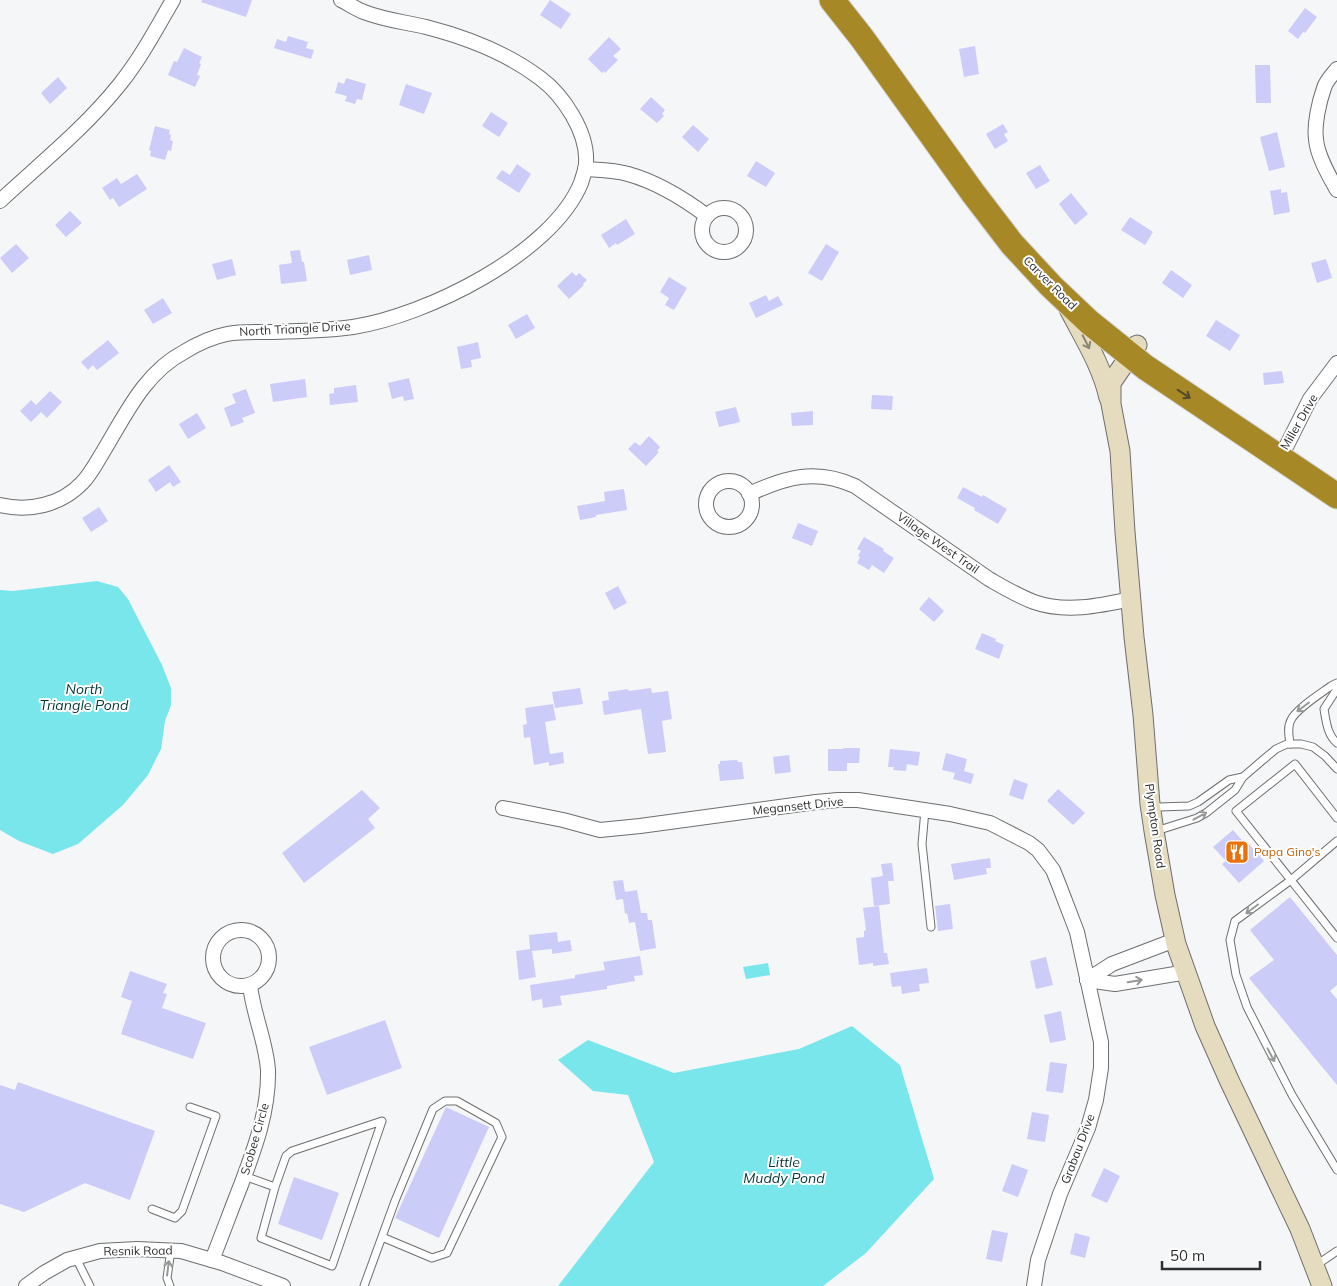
<svg xmlns="http://www.w3.org/2000/svg" width="1337" height="1286" viewBox="0 0 1337 1286" font-family="Mulish,sans-serif">
<rect width="100%" height="100%" fill="#f5f6f8"/>
<g fill="#78e6eb">
<path d="M97,581L118,587L128,599L162,665L171,688V705L165,721L161,749L148,775L123,805L78,844L53,854L19,841L0,830V590L13,591Z"/>
<path d="M768,963L770,975L746,979L743,967Z"/>
<path d="M852,1026L900,1065L934,1179L866,1253L823,1286H558L654,1162L628,1095L593,1091L558,1060L588,1040L674,1073L799,1049Z"/>
</g>
<g fill="#ccccf8">
<path d="M202,0H252L246,17L201,2Z"/>
<path d="M550,0L571,14L561,29L540,15Z"/>
<path d="M1305,8L1317,17L1305,33L1303,32L1298,39L1288,31Z"/>
<path d="M288,36L308,42L306,48L314,50L311,59L274,48L277,39L286,42Z"/>
<path d="M609,37L621,49L613,56L618,60L605,73L604,71L602,73L588,59Z"/>
<path d="M975,46L979,74L964,77L959,49Z"/>
<path d="M184,48L202,57L199,63L201,64L197,75L200,76L195,87L168,75L174,61L177,62Z"/>
<path d="M1255,65H1270L1271,103H1256Z"/>
<path d="M58,77L67,88L50,104L41,93Z"/>
<path d="M346,78L366,84L362,100L357,99L355,104L345,101L347,96L335,93L338,82L344,84Z"/>
<path d="M406,84L432,93L424,114L399,105Z"/>
<path d="M651,97L665,110L662,114L664,116L657,123L640,109Z"/>
<path d="M491,112L508,123L499,137L482,126Z"/>
<path d="M1003,124L1008,132L1004,134L1008,141L995,149L986,134Z"/>
<path d="M693,125L709,139L698,152L682,137Z"/>
<path d="M155,126L170,130L169,134L171,135L170,140L173,141L171,151L168,150L165,160L150,156L151,151L149,150Z"/>
<path d="M1277,132L1285,167L1269,171L1260,137Z"/>
<path d="M756,161L775,173L766,187L747,176Z"/>
<path d="M517,164L531,174L519,193L496,178L502,170L510,175Z"/>
<path d="M1040,165L1050,181L1036,189L1026,173Z"/>
<path d="M137,174L147,189L119,207L113,198L110,200L102,188L117,178L121,184Z"/>
<path d="M1281,189V193L1287,192L1290,212L1274,215L1270,191Z"/>
<path d="M1071,193L1088,214L1075,225L1059,204Z"/>
<path d="M70,211L82,223L66,237L55,225Z"/>
<path d="M1130,217L1153,232L1145,245L1121,230Z"/>
<path d="M626,219L635,234L617,245L616,243L609,248L601,235Z"/>
<path d="M16,244L29,258L12,273L0,258Z"/>
<path d="M826,244L839,252L822,281L808,273Z"/>
<path d="M300,250L302,262H304L307,281L281,284L279,265L292,263L290,251Z"/>
<path d="M369,255L372,270L350,275L347,260Z"/>
<path d="M232,259L236,275L217,280L212,264Z"/>
<path d="M1326,259L1332,278L1317,283L1311,263Z"/>
<path d="M1171,270L1192,285L1183,298L1162,283Z"/>
<path d="M572,272L576,276L579,273L587,280L583,284L584,285L569,299L557,286Z"/>
<path d="M669,277L687,288L674,310L665,305L669,298L660,292Z"/>
<path d="M766,295L769,301L778,296L783,305L756,318L749,303Z"/>
<path d="M163,298L172,313L153,324L144,310Z"/>
<path d="M527,314L535,328L516,339L508,325Z"/>
<path d="M1216,320L1240,335L1230,351L1206,336Z"/>
<path d="M108,340L119,353L97,370L93,365L88,370L81,362Z"/>
<path d="M478,342L481,358L471,360L472,367L461,369L457,347Z"/>
<path d="M1282,371L1284,383L1264,385L1263,373Z"/>
<path d="M409,378L414,399L404,401L403,396L392,399L388,383Z"/>
<path d="M305,379L307,397L273,402L270,384Z"/>
<path d="M356,385L358,402L330,405L329,394L334,393V388Z"/>
<path d="M246,389L255,413L242,418L244,422L231,427L224,408L236,403L232,394Z"/>
<path d="M50,391L62,402L47,418L41,412L31,422L20,411L31,400L36,405Z"/>
<path d="M872,395L893,396L892,410L871,409Z"/>
<path d="M736,407L740,422L719,427L715,412Z"/>
<path d="M813,411V425L792,426L791,413Z"/>
<path d="M197,413L206,428L188,439L179,424Z"/>
<path d="M649,436L660,447L657,451L659,452L646,466L628,449L635,442L640,446Z"/>
<path d="M169,465L181,482L173,487L170,482L156,492L148,480Z"/>
<path d="M963,487L982,497L983,495L1007,509L998,524L974,510L975,508L957,498Z"/>
<path d="M624,489L627,510L596,515V517L580,520L577,506L605,501L604,492Z"/>
<path d="M99,507L108,521L91,532L82,518Z"/>
<path d="M798,523L818,531L812,546L792,538Z"/>
<path d="M864,537L884,549L883,551L894,558L884,573L872,565L869,570L857,563L860,557L858,556L861,551L857,549Z"/>
<path d="M618,586L627,603L614,610L605,593Z"/>
<path d="M929,597L944,611L934,622L919,609Z"/>
<path d="M982,633L996,639L995,641L1004,645L999,659L975,649Z"/>
<path d="M580,688L583,704L555,708L552,692Z"/>
<path d="M651,688L652,693L668,691L672,719L662,721L666,752L648,754L641,709L604,715L602,701L609,700L608,692L628,689L629,691Z"/>
<path d="M553,704L556,720L545,722L550,754L563,752L564,763L549,766V762L534,765L530,737L524,738L523,725L527,724L525,708Z"/>
<path d="M843,748H860L859,763H847V771H828V749H843Z"/>
<path d="M890,749L920,752L918,766L907,764L906,771L893,770L894,767H888Z"/>
<path d="M946,753L967,759L964,771L974,774L971,784L953,779L955,773L942,770Z"/>
<path d="M789,755L791,772L775,774L773,757Z"/>
<path d="M737,760L738,762H742L744,779L720,781L718,764H720V761Z"/>
<path d="M1014,779L1028,784L1023,800L1009,795Z"/>
<path d="M1058,789L1085,813L1073,825L1047,801Z"/>
<path d="M362,790L380,808L368,819L375,828L304,883L282,853Z"/>
<path d="M1233,830L1246,845L1248,843L1264,861L1239,883L1222,864L1226,861L1213,847Z"/>
<path d="M990,858L991,868H986L987,874L954,880L951,864Z"/>
<path d="M892,863L894,881H888L890,904L874,906L871,878L883,876L881,864Z"/>
<path d="M623,880L625,892L637,890L641,913H647L648,920H652L656,948L640,951L635,922L629,923L627,913L625,914L623,899L616,900L613,881Z"/>
<path d="M1290,897L1337,955V985L1330,991L1337,999V1085L1249,978L1274,960L1250,930Z"/>
<path d="M950,904L953,929L938,931L935,906Z"/>
<path d="M879,906L884,953H887L889,964L873,966V963L859,965L856,938L864,937V931L866,930L863,908Z"/>
<path d="M557,932L558,942L570,940L572,951L552,954V949L532,951L536,977L519,980L516,951L530,949L529,935Z"/>
<path d="M640,956L643,975L634,976L635,981L607,986V989L560,996L562,1005L543,1008L542,999L532,1001L530,985L575,978V975L605,970L603,962Z"/>
<path d="M1046,957L1053,985L1036,989L1030,961Z"/>
<path d="M927,968L929,983L919,984L920,991L902,994L901,986L892,987L890,973Z"/>
<path d="M130,971L167,984L163,993L167,994L162,1008L206,1023L193,1059L121,1034L132,1001L121,997Z"/>
<path d="M1061,1011L1066,1040L1050,1043L1044,1015Z"/>
<path d="M385,1020L402,1068L327,1095L309,1047Z"/>
<path d="M1050,1062L1067,1064L1063,1093L1046,1091Z"/>
<path d="M18,1082L155,1131L130,1200L85,1183L24,1212L0,1204V1085L15,1090Z"/>
<path d="M446,1107L489,1127L439,1238L395,1218Z"/>
<path d="M1032,1112L1049,1115L1045,1142L1027,1139Z"/>
<path d="M1012,1164L1028,1170L1018,1197L1002,1191Z"/>
<path d="M1104,1168L1120,1176L1107,1203L1091,1196Z"/>
<path d="M294,1177L339,1193L322,1240L278,1224Z"/>
<path d="M992,1230L1008,1233L1002,1262L986,1259Z"/>
<path d="M1075,1233L1090,1237L1085,1258L1070,1254Z"/>
</g>
<g fill="none" stroke-linecap="round" stroke-linejoin="round">
<g stroke="#6d6e6f" stroke-width="9">
<g id="lane">
<path d="M1337,689L1324,709C1326,720 1327,735 1337,743"/>
<path d="M1290,744C1289,736 1287,727 1291,720C1296,709 1320,694 1331,686L1337,683"/>
<path d="M1152,804L1159,807L1189,806L1198,802L1229,780L1243,777"/>
<path d="M925,810L922,844L931,927"/>
<path d="M1337,818L1295,764L1236,811L1337,938"/>
<path d="M1156,831L1197,818L1206,813L1235,790L1243,777L1264,759L1276,749L1287,744H1301L1313,747L1325,756L1337,769"/>
<path d="M1337,841L1291,880L1235,921L1230,940L1236,975L1247,1007L1292,1095L1337,1170"/>
<path d="M244,1176L275,1187L261,1238L332,1266L382,1121L292,1151L286,1156L275,1187"/>
<path d="M152,1209L175,1218L182,1211L216,1116L190,1107"/>
<path d="M76,1258L90,1286"/>
<path d="M1315,1266L1337,1251"/>
<path d="M170,1286L167,1278L171,1250"/>
<path d="M364,1286L395,1201L433,1109L445,1101H457L496,1123L502,1137L447,1253L432,1258L382,1237"/>
</g>
</g>
<g stroke="#6d6e6f" stroke-width="16">
<g id="street">
<path d="M1337,69C1332,75 1326,81 1324,88C1319,102 1314,125 1316,139C1317,155 1329,176 1337,190"/>
<path d="M585,169C599,170 614,170 628,174C657,182 683,198 707,216"/>
<path d="M0,201C41,163 85,128 120,84C141,58 156,29 173,0"/>
<circle cx="724" cy="230" r="22"/>
<path d="M1279,456L1287,445L1310,399L1337,363"/>
<circle cx="729" cy="504" r="23"/>
<path d="M749,494C786,477 816,468 855,486L989,579C1003,587 1018,596 1034,602C1065,613 1099,606 1131,599"/>
<path d="M0,505C29,512 61,505 82,483C91,474 96,463 103,452C125,416 144,373 184,352C197,344 212,337 227,334C241,331 255,332 269,332C297,331 325,331 353,327C425,316 552,254 581,183C583,176 586,169 586,163C588,132 563,95 540,78C507,53 465,37 426,27C405,22 384,20 364,12C356,9 349,4 341,0"/>
<path d="M503,808L563,820L600,830L640,826L816,802L838,800H858L950,814L990,823L1029,843L1038,850L1053,870L1059,885L1077,932L1101,1042V1068L1096,1100L1088,1128L1060,1194L1038,1260L1034,1286"/>
<circle cx="241" cy="958" r="28"/>
<path d="M1087,980L1115,984L1187,972"/>
<path d="M1087,980L1112,964L1175,940"/>
<path d="M212,1260C222,1235 231,1210 241,1185C255,1148 269,1110 268,1070C266,1041 253,1014 250,985"/>
<path d="M26,1286L44,1273L67,1260L100,1251L137,1249L181,1251L222,1263L283,1286"/>
</g>
</g>
<g stroke="#6d6e6f" stroke-width="21">
<g id="secondary">
<path d="M1069,309C1084,338 1102,366 1109,398"/>
<path d="M1137,345L1111,383V404L1120,451L1125,532L1134,637L1143,715L1150,804L1154,831L1165,895L1176,944L1205,1026L1229,1080L1300,1229L1322,1286"/>
</g>
</g>
<g stroke="#d1d1d1" stroke-width="27">
<path id="highway" d="M832,0L862,38L973,193L1012,244L1051,286L1089,322L1145,367L1337,496"/>
</g>
<use href="#lane" stroke="#fff" stroke-width="7"/>
<use href="#street" stroke="#fff" stroke-width="14"/>
<use href="#secondary" stroke="#e5dbbe" stroke-width="19"/>
<use href="#highway" stroke="#a78826" stroke-width="25"/>
</g>
<defs><path id="oneway-shaft" d="M-6 0H5M1.5-3L5.5 0L1.5 3" fill="none" stroke-width="1.6" stroke-linecap="round" stroke-linejoin="round" transform="scale(1.25)"/></defs>
<use stroke="#8a8576" href="#oneway-shaft" transform="translate(1086 342) rotate(63)"/>
<use stroke="#524a2c" href="#oneway-shaft" transform="translate(1184 394) rotate(33)"/>
<g stroke="#969797">
<use href="#oneway-shaft" transform="translate(1303 707) rotate(143)"/>
<use href="#oneway-shaft" transform="translate(1200 816) rotate(-28)"/>
<use href="#oneway-shaft" transform="translate(1252 909) rotate(143)"/>
<use href="#oneway-shaft" transform="translate(1135 981) rotate(-10)"/>
<use href="#oneway-shaft" transform="translate(1271 1055) rotate(62)"/>
<use href="#oneway-shaft" transform="translate(168 1268) rotate(-83)"/>
</g>
<defs>
<g id="restaurant-square" transform="scale(1.25)"><rect x="-9" y="-9" width="18" height="18" rx="4" fill="#e8710a" stroke="#fff"/><path d="M-5-6h1v4h1v-4h1v4h1v-4h1v5L-1.5 .5V6h-2V.5L-5-1ZM5-6V6H3V1.5H1.5Q1.5-4 5-6Z" fill="#fff"/></g>
</defs>
<g fill-rule="evenodd">
<use href="#restaurant-square" x="1237" y="852"/>
</g>
<g text-anchor="middle" stroke-width="4" stroke-linejoin="round" paint-order="stroke">
<g font-size="12" fill="#2e2f2f" stroke="#fff">
<text transform="translate(1050 283) rotate(45)" y="4">Carver Road</text>
<text transform="translate(295 329) rotate(-3)" y="4">North Triangle Drive</text>
<text transform="translate(1299 422) rotate(-60)" y="4">Miller Drive</text>
<text transform="translate(938 543) rotate(35)" y="4">Village West Trail</text>
<text transform="translate(798 806) rotate(-6)" y="4">Megansett Drive</text>
<text transform="translate(1155 826) rotate(82)" y="4">Plympton Road</text>
<text transform="translate(255 1139) rotate(-74)" y="4">Scobee Circle</text>
<text transform="translate(1078 1149) rotate(-69)" y="4">Grabau Drive</text>
<text transform="translate(138 1251) rotate(-1)" y="4">Resnik Road</text>
</g>
<g font-size="12" fill="#c56008" stroke="#fff" text-anchor="start">
<text x="1254" y="856">Papa Gino's</text>
</g>
<g font-size="14" font-style="italic" fill="#003538" stroke="#fff">
<text x="84" y="694">North<tspan x="84" dy="16">Triangle Pond</tspan></text>
<text x="784" y="1167">Little<tspan x="784" dy="16">Muddy Pond</tspan></text>
</g>
</g>
<path d="M1162 1261v8h98v-8" fill="none" stroke="#2e2f2f" stroke-width="2.5"/>
<text x="1170" y="1261" font-size="15" fill="#2e2f2f" stroke="#ffffff" stroke-width="4" paint-order="stroke">50 m</text>
</svg>
